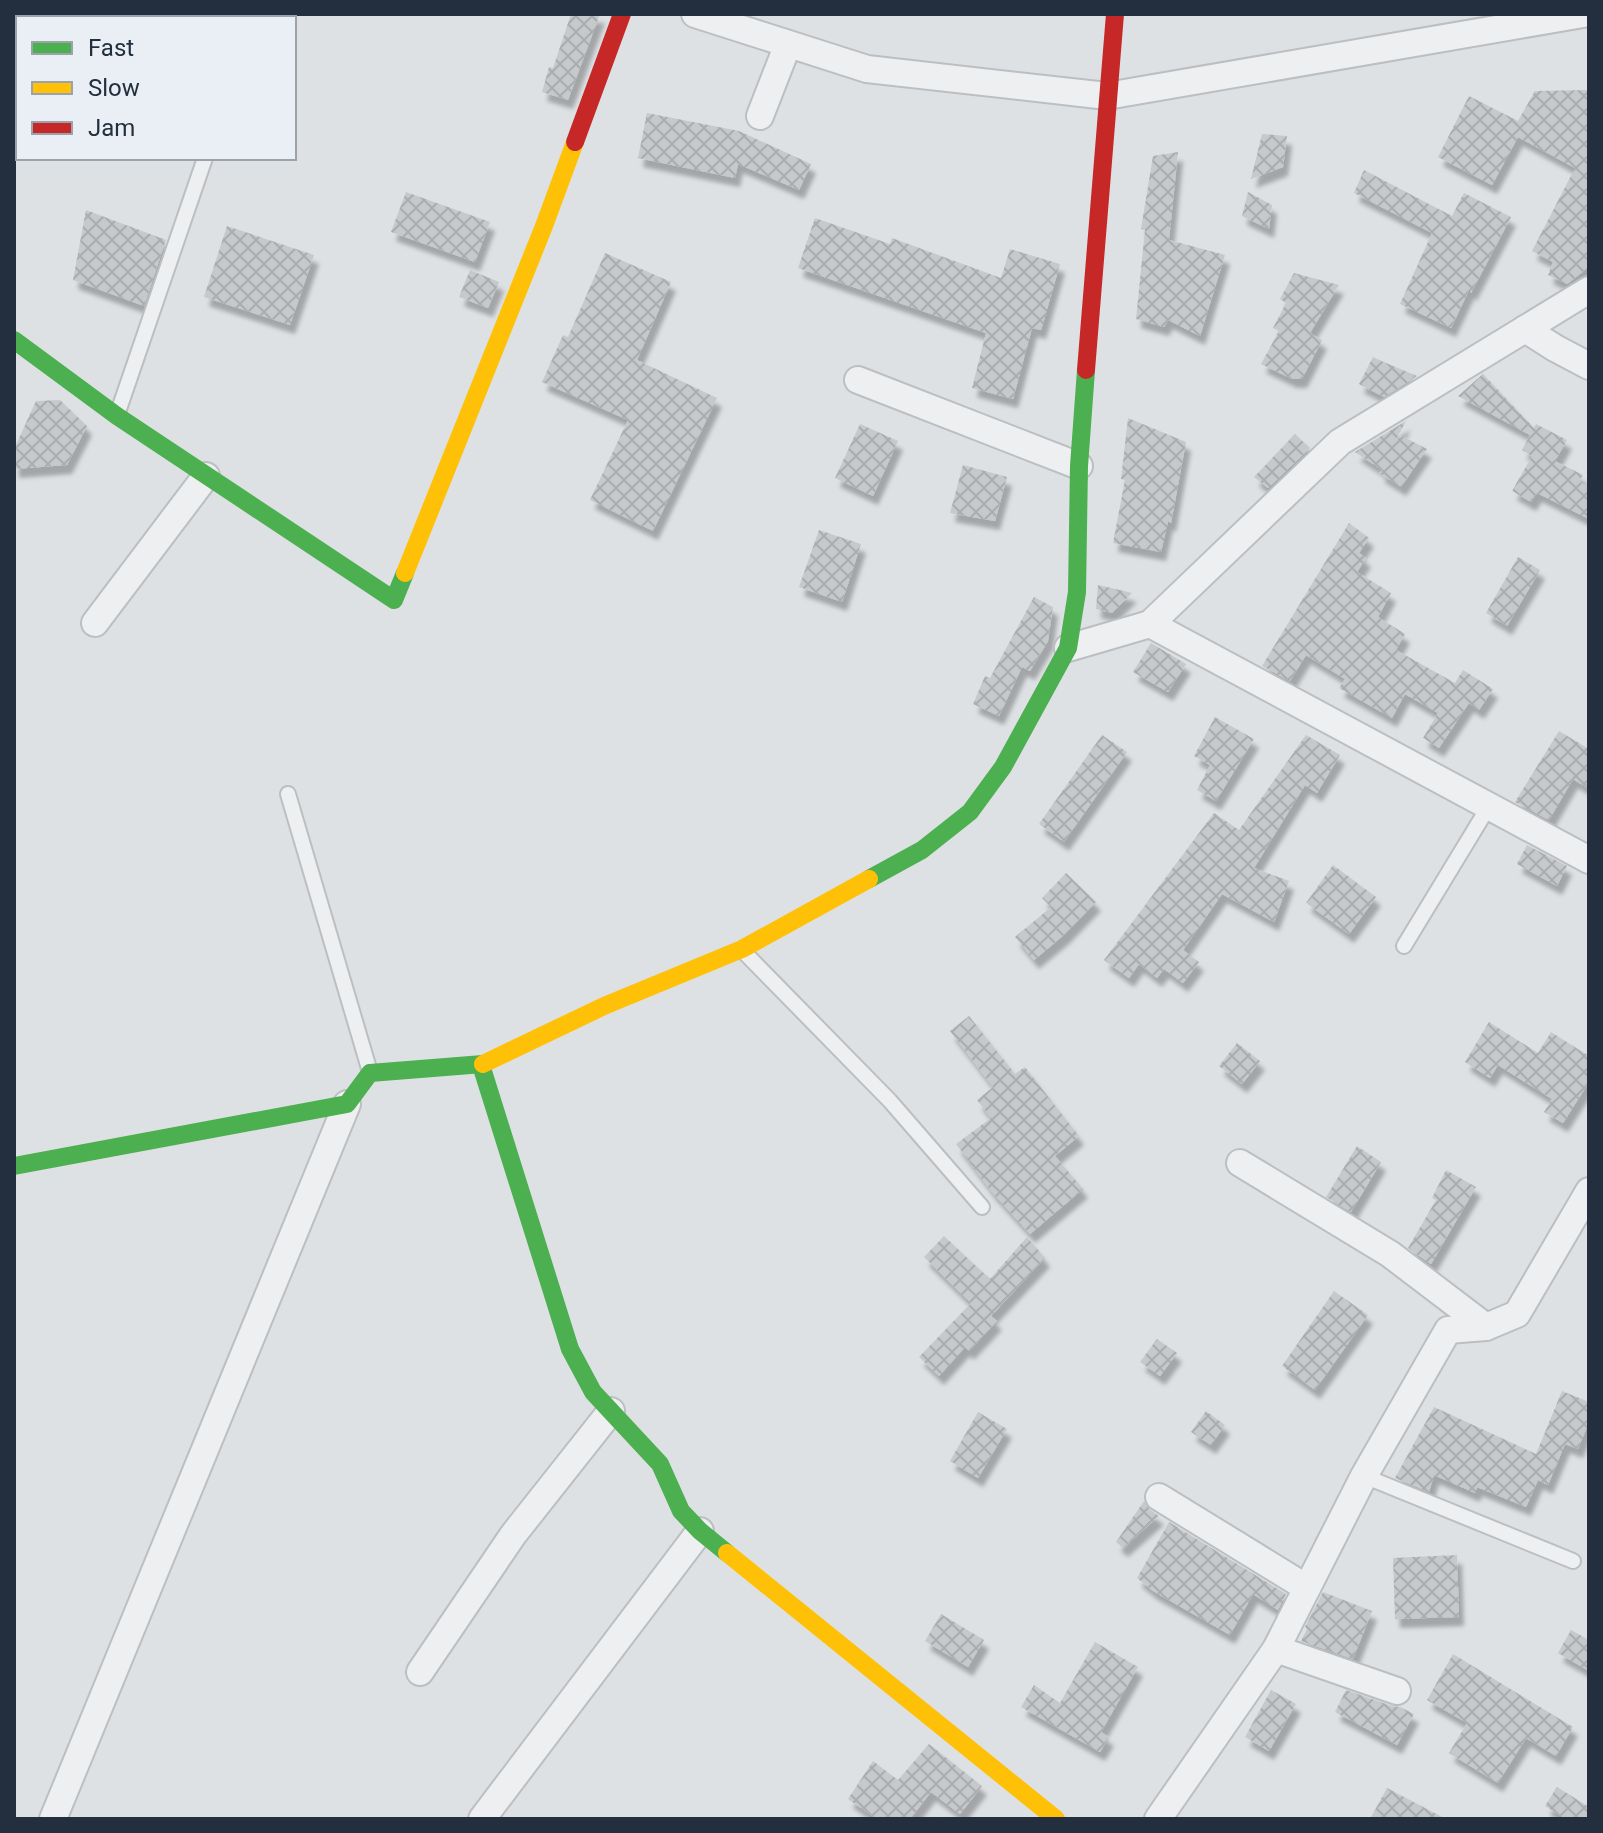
<svg xmlns="http://www.w3.org/2000/svg" width="1603" height="1833" viewBox="0 0 1603 1833" font-family="Roboto,sans-serif">
<defs>
<pattern id="building-cross-hatch" width="8" height="8" patternUnits="userSpaceOnUse" patternTransform="scale(2)"><rect width="8" height="8" fill="#c6c9cc"/><path d="M0 0l8 8M0 8l8-8" fill="none" stroke="#aaadb0"/></pattern>
<filter id="shadow"><feDropShadow dx="5" dy="9" stdDeviation="2" flood-color="#0004"/></filter>
</defs>
<rect width="100%" height="100%" fill="#dee1e4"/>
<g fill="url(#building-cross-hatch)" filter="url(#shadow)">
<path d="M571,14H600L568,100L542,92L549,67L553,68Z"/>
<path d="M1589,90V267L1567,284L1548,275L1553,262L1532,251L1575,168L1518,137L1492,185L1438,157L1469,96L1518,121L1535,91Z"/>
<path d="M647,113L739,131L811,164L799,190L738,164L735,178L638,158Z"/>
<path d="M1262,134L1287,136L1283,167L1251,179Z"/>
<path d="M1178,152L1169,240L1225,255L1200,336L1168,320L1164,327L1136,319L1145,230L1141,229L1153,156Z"/>
<path d="M1364,170L1452,216L1464,193L1511,217L1471,293L1470,288L1451,328L1400,304L1432,233L1354,193Z"/>
<path d="M406,192L490,222L475,262L391,232Z"/>
<path d="M1248,192L1272,205L1269,229L1242,216Z"/>
<path d="M86,210L166,240L144,306L73,280Z"/>
<path d="M815,218L890,244L892,238L1001,278L1010,249L1060,264L1041,330L1032,328L1013,399L972,388L986,333L798,268Z"/>
<path d="M227,226L314,255L290,325L204,297Z"/>
<path d="M605,253L671,282L637,360L717,398L653,531L590,500L628,420L542,382L563,335L568,337Z"/>
<path d="M470,270L499,282L488,308L459,297Z"/>
<path d="M1294,273L1339,285L1310,333L1322,340L1302,379H1292L1261,364L1279,331L1273,328L1286,303L1280,299Z"/>
<path d="M1373,357L1386,363L1417,376L1384,397L1359,384Z"/>
<path d="M1483,374L1534,428L1536,424L1567,440L1555,461L1583,475L1579,482L1589,487V519L1537,493L1531,502L1512,491L1532,456L1522,450L1530,435L1458,396Z"/>
<path d="M60,400L87,426L67,465L14,469V449L36,401Z"/>
<path d="M1128,418L1186,442L1171,523L1168,521L1161,552L1113,543L1125,480L1121,479Z"/>
<path d="M1406,421L1396,440L1402,436L1427,449L1401,487L1379,473L1382,470L1355,452Z"/>
<path d="M860,424L898,441L873,496L835,478Z"/>
<path d="M1295,434L1310,448L1268,488L1254,477Z"/>
<path d="M963,465L1007,477L995,521L950,513Z"/>
<path d="M1349,523L1369,538L1359,553L1366,558L1357,572L1391,593L1378,617L1405,634L1396,650L1455,683L1463,670L1493,689L1479,710L1469,703L1439,748L1423,738L1438,713L1405,694L1392,718L1339,688L1345,679L1306,655L1290,681L1262,666Z"/>
<path d="M819,530L861,544L842,602L799,587Z"/>
<path d="M1518,557L1540,570L1507,626L1486,613Z"/>
<path d="M1098,585L1107,587L1132,593L1112,613L1096,609Z"/>
<path d="M1034,597L1053,607L1048,641L1030,671L1022,667L999,716L973,704L985,676L990,678Z"/>
<path d="M1151,643L1186,664L1168,692L1133,672Z"/>
<path d="M1215,717L1254,739L1216,801L1197,790L1210,765L1194,756Z"/>
<path d="M1559,731L1589,749V789L1573,779L1549,820L1515,802Z"/>
<path d="M1102,735L1127,752L1064,842L1039,824Z"/>
<path d="M1306,735L1340,755L1317,793L1305,785L1254,868L1289,881L1274,922L1222,894L1183,950L1199,962L1183,983L1164,969L1157,978L1139,964L1129,978L1104,960L1214,813L1239,830Z"/>
<path d="M1527,845L1567,866L1557,886L1517,864Z"/>
<path d="M1333,865L1376,897L1349,934L1306,903Z"/>
<path d="M1066,873L1096,902L1064,935L1034,960L1015,937L1051,907L1042,898Z"/>
<path d="M969,1016L1015,1074L1025,1067L1079,1136L1055,1156L1083,1189L1030,1234L992,1192L956,1144L991,1118L977,1100L993,1087L950,1031Z"/>
<path d="M1489,1022L1538,1053L1551,1032L1589,1056V1082L1563,1123L1544,1112L1552,1099L1498,1065L1490,1078L1465,1062Z"/>
<path d="M1237,1043L1260,1061L1242,1084L1219,1066Z"/>
<path d="M1357,1146L1381,1162L1351,1212L1326,1197Z"/>
<path d="M1446,1170L1476,1187L1431,1264L1408,1248L1436,1200L1432,1198Z"/>
<path d="M944,1236L990,1279L1027,1237L1045,1258L991,1316L997,1321L969,1351L965,1347L939,1376L919,1357L971,1303L924,1257Z"/>
<path d="M1334,1291L1368,1315L1315,1390L1282,1366Z"/>
<path d="M1157,1339L1177,1353L1160,1376L1140,1362Z"/>
<path d="M1562,1391L1589,1402V1422L1578,1449L1565,1444L1548,1485L1538,1480L1526,1507L1477,1487L1475,1493L1434,1475L1429,1492L1395,1478L1434,1407L1536,1454Z"/>
<path d="M1206,1411L1225,1425L1211,1445L1191,1432Z"/>
<path d="M978,1412L1007,1429L978,1478L950,1461Z"/>
<path d="M1144,1501L1150,1510L1159,1516L1123,1548L1116,1542Z"/>
<path d="M1169,1522L1286,1594L1278,1610L1253,1594L1230,1635L1153,1591L1137,1578Z"/>
<path d="M1457,1555L1459,1617L1395,1619L1393,1558Z"/>
<path d="M1323,1592L1372,1611L1353,1659L1301,1641L1307,1629L1305,1627Z"/>
<path d="M941,1614L984,1640L968,1667L925,1641Z"/>
<path d="M1571,1630L1589,1640V1671L1558,1653Z"/>
<path d="M1095,1642L1138,1667L1101,1732L1109,1737L1100,1752L1021,1707L1034,1685L1060,1703Z"/>
<path d="M1453,1654L1573,1727L1556,1756L1526,1738L1498,1783L1449,1753L1467,1723L1427,1700Z"/>
<path d="M1271,1690L1296,1704L1269,1751L1245,1737Z"/>
<path d="M1346,1690L1392,1706L1400,1707L1414,1714L1397,1745L1335,1712Z"/>
<path d="M929,1744L982,1786L960,1814L931,1792L910,1819H877L848,1799L873,1761L898,1780Z"/>
<path d="M1557,1787L1589,1807V1819H1566L1545,1806Z"/>
<path d="M1387,1788L1446,1819H1370Z"/>
</g>
<g fill="none" stroke-linecap="round" stroke-linejoin="round">
<g stroke="#bcbfc2" stroke-width="18">
<g id="lane">
<path d="M253,18L254,14"/>
<path d="M117,415L205,158"/>
<path d="M288,794L370,1072"/>
<path d="M1404,946L1489,806"/>
<path d="M742,950L890,1101L982,1207"/>
<path d="M1364,1476L1573,1561"/>
</g>
</g>
<g stroke="#bcbfc2" stroke-width="30">
<g id="street">
<path d="M695,14L867,69L1107,96L1583,14"/>
<path d="M760,116L788,44"/>
<path d="M1525,329L1555,348L1589,366"/>
<path d="M858,380L1079,466"/>
<path d="M95,623L206,476"/>
<path d="M1150,624L1589,860"/>
<path d="M1068,648L1150,624L1340,442L1589,290"/>
<path d="M1240,1163L1390,1254L1486,1327"/>
<path d="M1159,1497L1307,1588"/>
<path d="M1276,1649L1397,1691"/>
<path d="M420,1672L513,1535L611,1411"/>
<path d="M53,1819L347,1104"/>
<path d="M482,1819L700,1531"/>
<path d="M1158,1819L1276,1649L1364,1476L1448,1330L1486,1327L1517,1314L1589,1191"/>
</g>
</g>
<use href="#lane" stroke="#edeff1" stroke-width="14"/>
<use href="#street" stroke="#edeff1" stroke-width="26"/>
<g stroke="#4caf50" stroke-width="18">
<path d="M14,340L117,416L394,600L405,573"/>
<path d="M869,879L922,850L970,812L1003,767L1068,648L1077,592L1079,466L1086,370"/>
<path d="M481,1065L570,1349L593,1392L660,1464L681,1511L700,1531L727,1553"/>
<path d="M14,1166L347,1104L370,1073L483,1064"/>
</g>
<g stroke="#ffc107" stroke-width="18">
<path d="M405,573L544,226L575,142"/>
<path d="M483,1064L604,1006L742,949L869,879"/>
<path d="M727,1553L1056,1819"/>
</g>
<g stroke="#c62828" stroke-width="18">
<path d="M575,142L622,14"/>
<path d="M1086,370L1115,14"/>
</g>
</g>
<rect width="1603" height="1833" fill="none" stroke="#232f3e" stroke-width="32"/>
<rect x="16" y="16" width="280" height="144" fill="#eaeff5" stroke="#9aa2ac" stroke-width="2"/>
<rect x="32" y="42" width="40" height="12" fill="#4caf50" stroke="#9aa2ac" stroke-width="2"/>
<text x="88" y="56" font-size="24" fill="#232f3e">Fast</text>
<rect x="32" y="82" width="40" height="12" fill="#ffc107" stroke="#9aa2ac" stroke-width="2"/>
<text x="88" y="96" font-size="24" fill="#232f3e">Slow</text>
<rect x="32" y="122" width="40" height="12" fill="#c62828" stroke="#9aa2ac" stroke-width="2"/>
<text x="88" y="136" font-size="24" fill="#232f3e">Jam</text>
</svg>
